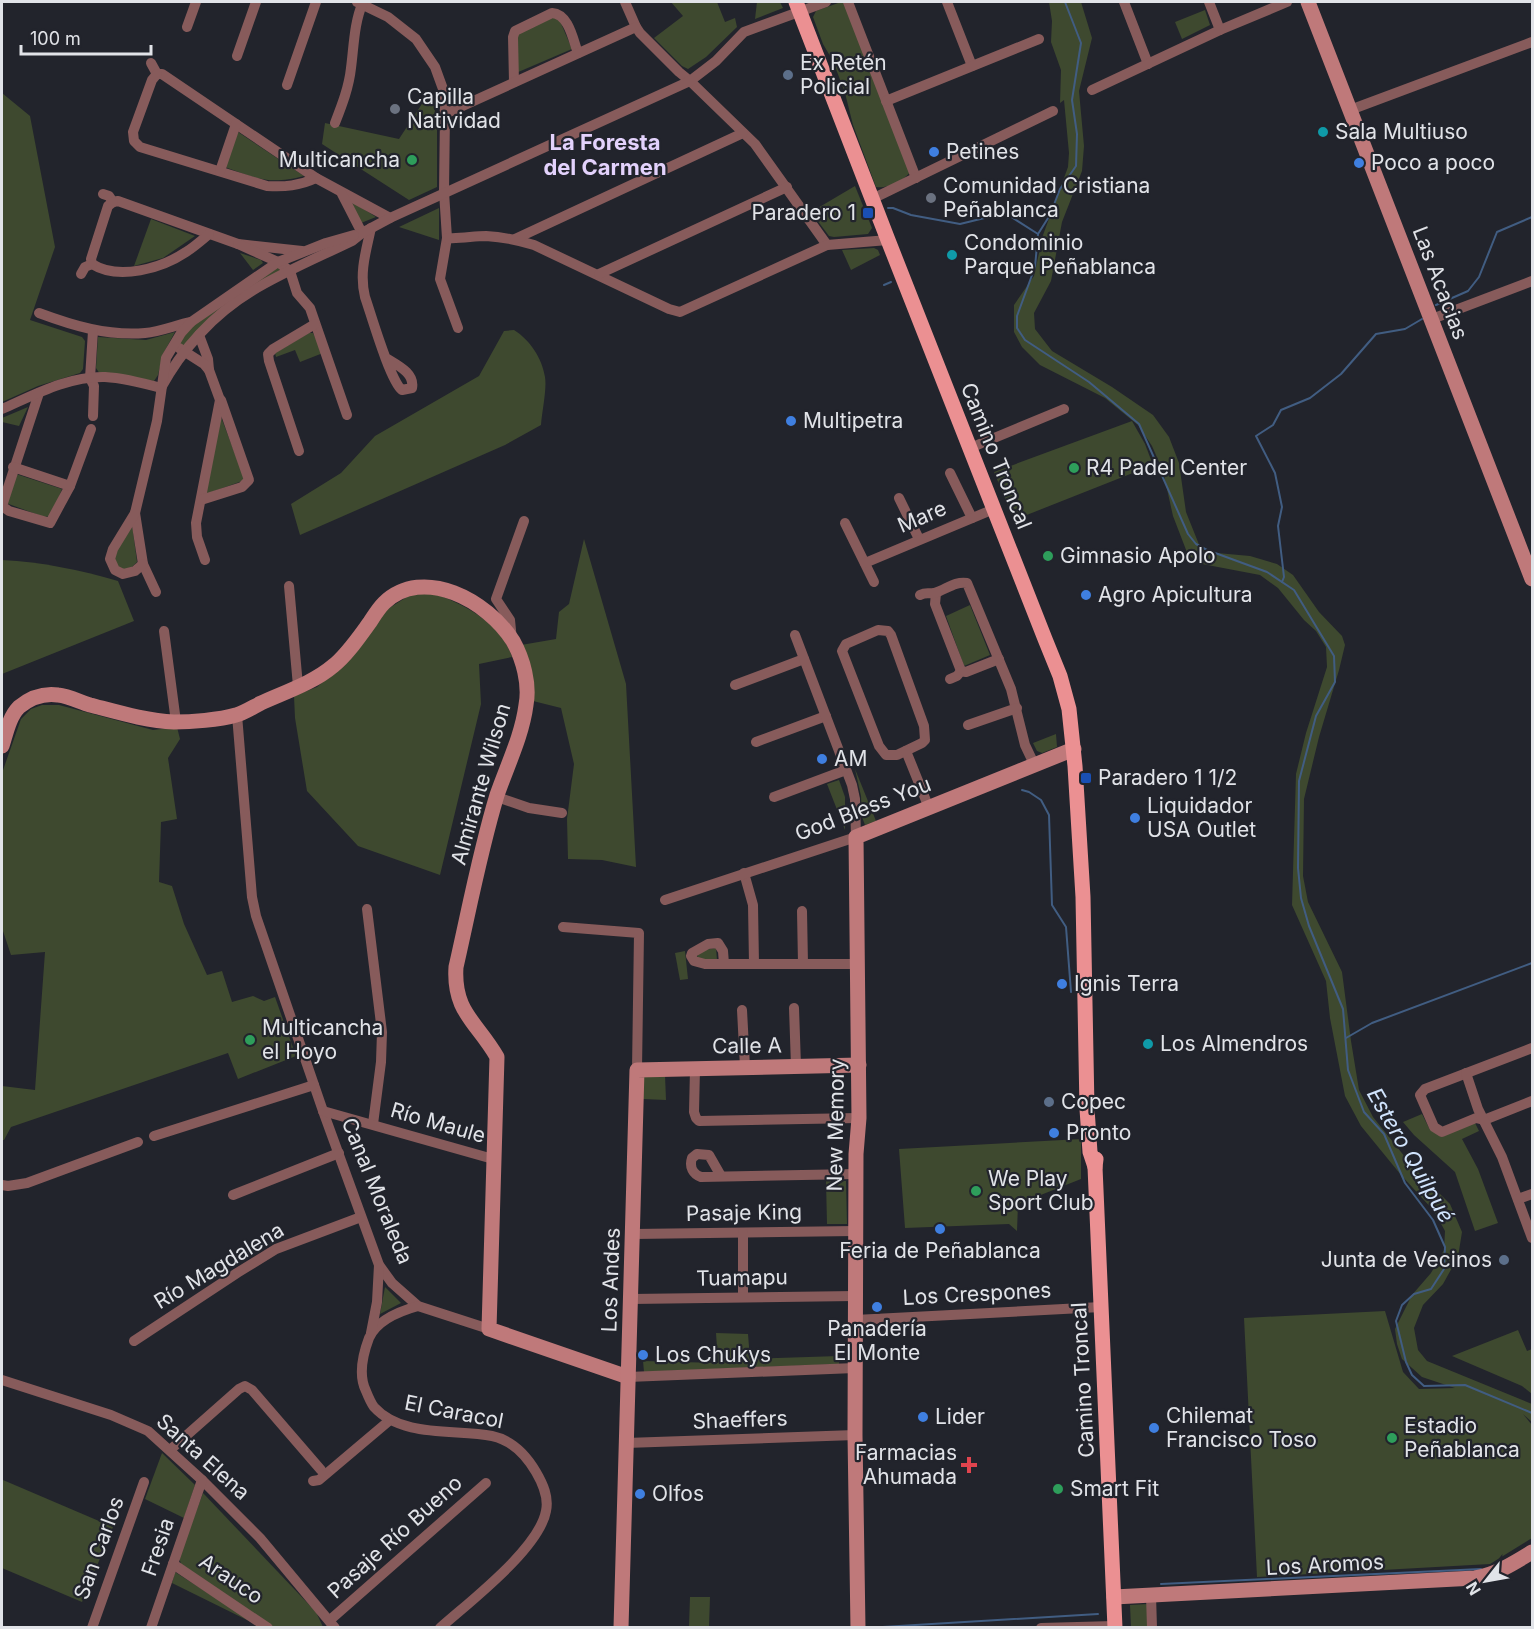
<svg xmlns="http://www.w3.org/2000/svg" width="1534" height="1629" viewBox="0 0 1534 1629" font-family="Inter,sans-serif">
<rect width="100%" height="100%" fill="#22242c"/>
<g fill="#3e492f">
<path d="M671,2H717L725,22L735,18L737,27L706,57L688,69L682,66L654,38L683,16Z"/>
<path d="M757,2H780L783,8L755,19Z"/>
<path d="M841,2L845,4L911,171C905,180 887,189 876,187L853,125L845,93L833,61L823,44L813,17L816,11Z"/>
<path d="M1049,2H1081L1092,38L1079,91L1084,146L1082,171L1062,222L1051,281L1034,313L1035,329L1052,351L1112,387L1153,415L1169,437L1179,463L1186,512L1200,547L1206,552L1250,556L1277,564L1293,575L1319,612L1342,636L1345,645L1339,670L1319,737L1304,799L1303,876L1308,902L1342,972L1351,1041L1359,1090L1373,1117L1413,1167L1450,1204L1462,1232L1458,1257L1443,1284L1423,1305L1414,1328L1418,1350L1427,1361L1532,1404V1422L1523,1414L1532,1425V1538L1490,1564L1257,1577L1244,1318L1385,1311L1403,1372L1419,1389L1455,1388L1422,1377L1402,1359L1397,1344L1395,1329L1412,1295L1431,1273L1444,1250L1445,1231L1434,1211L1401,1175L1361,1126L1345,1096L1330,1018L1326,981L1292,905L1296,774L1306,733L1327,667L1326,647L1316,631L1304,620L1278,588L1260,575L1202,564L1188,555L1173,516L1163,471L1152,446L1138,425L1105,398L1040,365L1022,347L1014,332V305L1034,276L1043,235L1068,167L1069,153L1064,100L1060,103L1061,70L1051,42L1052,21Z"/>
<path d="M1205,10L1210,25L1182,39L1175,22Z"/>
<path d="M552,15L560,21L572,49L516,73V33Z"/>
<path d="M431,90L437,122V187L409,200L322,144L325,123L399,139Z"/>
<path d="M2,93L30,116L55,247L30,320L82,337L85,341L83,369L80,373L38,386L2,402Z"/>
<path d="M238,132L304,176C270,185 257,179 225,167Z"/>
<path d="M855,186L872,228L868,234L834,237L829,236L811,212Z"/>
<path d="M351,201L376,217L361,223Z"/>
<path d="M439,208V240L399,227Z"/>
<path d="M151,219L195,236L163,258L134,266Z"/>
<path d="M874,248L878,250L880,255L851,270L842,250Z"/>
<path d="M240,253L261,260L263,263L253,270Z"/>
<path d="M277,265L283,271L186,346L178,345L192,325Z"/>
<path d="M514,330C530,340 542,358 545,377C547,389 542,411 541,425L505,445L300,535L291,504L341,473L375,436L479,376L504,331Z"/>
<path d="M175,332L163,354L158,375L154,381L100,374L96,368L98,337L146,340Z"/>
<path d="M309,333H313L323,353L300,362L295,350L276,357L275,353Z"/>
<path d="M28,407L19,426L2,422V418Z"/>
<path d="M221,417L245,480L206,494Z"/>
<path d="M1132,421L1145,444L1153,465L1014,520L994,472Z"/>
<path d="M16,474L62,489L51,516L44,517L6,503Z"/>
<path d="M132,524L137,562L131,568L124,570L116,566L113,556Z"/>
<path d="M584,539L626,684L636,867L602,860L568,859L567,819L574,764L561,708L533,701L521,645L556,639L559,612L569,604Z"/>
<path d="M2,560C42,562 80,570 118,581L134,621L2,674Z"/>
<path d="M432,593C463,603 502,624 512,657L479,664L481,704L440,875L358,846L307,791L295,718L294,696L317,687L345,663L386,610L410,595Z"/>
<path d="M970,605L990,655L964,666L946,616Z"/>
<path d="M42,705H59L153,730L177,727L180,739L168,758L177,819L161,822L159,882L172,886L184,924L207,975L222,971L232,1002L253,996L264,1001L275,997L296,1056L238,1079L228,1053L11,1127L4,1140H2V1086L35,1090L45,952L11,955L2,928V773L21,719L31,709Z"/>
<path d="M1056,734L1057,747L1042,753L1037,751L1033,743Z"/>
<path d="M855,769L876,821L865,825L862,817L861,796Z"/>
<path d="M839,780L845,797V830L827,784Z"/>
<path d="M716,948L717,960L697,959L698,951Z"/>
<path d="M685,951L688,979L680,980L675,953Z"/>
<path d="M643,1075H665L666,1100L643,1099Z"/>
<path d="M1422,1114L1430,1130L1475,1123L1479,1131L1462,1139L1478,1169L1498,1223L1475,1231L1455,1172L1414,1135L1403,1122Z"/>
<path d="M1081,1139V1179L1018,1204L1017,1231L1009,1224L905,1228L899,1149Z"/>
<path d="M826,1181H846L847,1224H827Z"/>
<path d="M385,1287L401,1303L380,1314Z"/>
<path d="M1518,1330L1527,1351L1532,1349V1394L1522,1386L1452,1356Z"/>
<path d="M716,1333L748,1334L750,1359L839,1356V1364L644,1372L643,1361L718,1363Z"/>
<path d="M162,1453L195,1485L184,1518L145,1499Z"/>
<path d="M3,1480L113,1527L82,1602L2,1568V1484Z"/>
<path d="M203,1493L316,1612L323,1627H274L181,1564L179,1557Z"/>
<path d="M175,1572L261,1627L172,1583Z"/>
<path d="M690,1597H710L709,1627H689Z"/>
<path d="M1148,1604L1149,1627H1131L1130,1605Z"/>
</g>
<g fill="none" stroke-linecap="round" stroke-linejoin="round">
<g stroke="#415d82" stroke-width="2">
<path d="M1065,2L1081,43L1072,100L1077,134L1076,166L1060,189L1050,215L1038,234L1035,267L1017,316V328L1025,340L1089,382L1139,424L1188,534L1196,544L1207,550L1267,572L1294,590L1334,656L1335,682L1316,716L1299,781L1298,868L1301,898L1309,926L1343,1009L1348,1070L1364,1112L1384,1134L1405,1183L1433,1220L1445,1247L1444,1269L1431,1289L1414,1294L1402,1305L1396,1321L1406,1362L1412,1375L1424,1386L1465,1385L1532,1413"/>
<path d="M888,208H893L911,215L960,224L1005,213L1038,234"/>
<path d="M884,285L891,282"/>
<path d="M1436,305L1468,291L1479,277L1497,232L1532,217"/>
<path d="M1282,582L1284,577L1278,526L1282,507L1275,473L1256,436L1273,425L1281,410L1310,398L1341,374L1376,334L1405,329L1422,319"/>
<path d="M1022,790L1029,792L1041,800L1049,815L1052,905L1066,927L1071,992"/>
<path d="M1346,1038L1372,1023L1532,963"/>
<path d="M1161,1584L1481,1569"/>
<path d="M866,1628L1098,1614"/>
</g>
<g stroke="#875b5b" stroke-width="10">
<path d="M357,2L388,17L416,39L435,67L443,89L445,114L444,192L447,238L440,279L458,328"/>
<path d="M625,2L636,27L640,33L679,72L690,81L755,144L827,245"/>
<path d="M848,2L916,178"/>
<path d="M947,2L972,66"/>
<path d="M1124,2L1148,64"/>
<path d="M1209,2L1220,30"/>
<path d="M187,27L196,2"/>
<path d="M237,56L256,2"/>
<path d="M151,63L157,74"/>
<path d="M157,74H162L316,178L390,218"/>
<path d="M157,74L152,80L133,132L134,141L140,147L267,186C285,187 299,186 316,178"/>
<path d="M514,82L513,37L515,31L552,13C569,14 573,40 578,53"/>
<path d="M287,85L316,2"/>
<path d="M1092,90L1220,30L1287,2"/>
<path d="M886,101L1039,39"/>
<path d="M1350,110L1532,42"/>
<path d="M445,114L636,27"/>
<path d="M335,123C342,105 349,87 351,68C354,45 354,23 363,2"/>
<path d="M220,171L236,124"/>
<path d="M103,194L109,196L113,202L118,201L238,244L302,251"/>
<path d="M342,194L362,233"/>
<path d="M872,199L1053,111"/>
<path d="M113,202L108,206L91,259L92,264C119,281 162,268 186,252C194,247 202,240 209,234"/>
<path d="M371,228C366,251 359,273 365,297C371,314 390,381 402,390L412,388C415,373 397,365 386,358"/>
<path d="M447,238C461,239 473,236 486,236C503,237 518,240 534,245L669,309L680,312L827,245L888,240"/>
<path d="M515,239L743,133"/>
<path d="M238,244L278,262L290,271L297,293L310,308L347,415"/>
<path d="M81,274L85,267L92,264"/>
<path d="M599,274L787,187"/>
<path d="M39,313C74,326 107,336 145,333C160,332 176,325 191,322"/>
<path d="M1432,319L1532,281"/>
<path d="M93,331L90,378L94,386L93,416"/>
<path d="M199,335L208,359L209,370"/>
<path d="M179,348L204,364L209,370L220,400L196,523L197,537L205,560"/>
<path d="M161,388C182,349 214,314 252,291C283,272 319,257 352,241L362,233L390,218L690,81L716,61L744,32L826,2"/>
<path d="M39,393L2,506L9,511L50,523L70,486L91,429"/>
<path d="M2,409C34,395 68,376 105,377C124,378 143,383 161,388"/>
<path d="M970,448L1064,409"/>
<path d="M299,451L269,361L268,354L273,349L315,324"/>
<path d="M13,467L70,486"/>
<path d="M950,473L972,518"/>
<path d="M899,498L919,539"/>
<path d="M201,500L242,487L249,480L221,400"/>
<path d="M135,513L143,564L156,592"/>
<path d="M845,523L874,582"/>
<path d="M865,563L994,509"/>
<path d="M143,564L135,571L123,574L115,570L110,559L113,549L135,513L157,421L166,358L181,333L191,322L278,262L326,243L354,235"/>
<path d="M289,586L298,686"/>
<path d="M936,593L935,604L961,671"/>
<path d="M920,595C926,592 928,594 934,593C946,590 954,581 967,583L1011,689L1025,745L1034,764"/>
<path d="M878,630L888,631L891,635L924,726L925,740L922,743L897,755H886L879,746L842,651L846,644Z"/>
<path d="M164,631L176,722"/>
<path d="M512,640L510,620L496,599L524,521"/>
<path d="M950,679L957,676L961,671L966,672L999,659"/>
<path d="M735,685L804,659"/>
<path d="M237,715L252,897L256,916L323,1111L379,1265L392,1283L418,1306L489,1329"/>
<path d="M968,725L1017,708"/>
<path d="M756,742L826,716"/>
<path d="M906,751L929,808"/>
<path d="M497,797L529,808L562,813"/>
<path d="M774,797L846,770"/>
<path d="M744,873L753,905L754,964"/>
<path d="M665,900L856,837L855,799L852,785L795,635"/>
<path d="M367,909L382,1032L381,1062L373,1124"/>
<path d="M802,911L803,964"/>
<path d="M563,927L639,933L637,1070"/>
<path d="M724,964L723,951L718,943L708,944L692,953L691,956L694,961L705,964H858"/>
<path d="M794,1008L796,1066"/>
<path d="M742,1010L745,1067"/>
<path d="M1532,1048L1425,1089L1420,1095L1434,1127L1442,1132L1476,1118L1484,1120L1532,1101"/>
<path d="M695,1069L694,1112L696,1118L699,1121L859,1118"/>
<path d="M1466,1073L1478,1109L1502,1157L1532,1238"/>
<path d="M323,1111L493,1159"/>
<path d="M154,1136L314,1085"/>
<path d="M721,1176L709,1155L697,1154L692,1158C689,1167 693,1174 701,1177L856,1174"/>
<path d="M2,1185L8,1186L27,1183L138,1142"/>
<path d="M233,1195L339,1153"/>
<path d="M1518,1199L1532,1194"/>
<path d="M634,1234L855,1231"/>
<path d="M743,1296V1233"/>
<path d="M631,1299L855,1296"/>
<path d="M418,1306C400,1311 377,1320 369,1338C363,1354 358,1375 366,1391C368,1396 371,1403 374,1407C402,1438 455,1429 492,1436C511,1440 526,1455 536,1472C543,1484 549,1497 546,1511C539,1549 469,1602 440,1628"/>
<path d="M855,1320L1101,1307"/>
<path d="M371,1333L377,1302L379,1265"/>
<path d="M134,1341L237,1273L276,1249L361,1217"/>
<path d="M628,1377L855,1368"/>
<path d="M2,1380L111,1415L148,1431L202,1480L260,1538L335,1628"/>
<path d="M626,1443L855,1435"/>
<path d="M170,1450L239,1389L245,1386L252,1390L321,1470"/>
<path d="M313,1481L319,1480L390,1420"/>
<path d="M173,1564L268,1628"/>
<path d="M1151,1595L1152,1628"/>
<path d="M330,1620L486,1483"/>
<path d="M92,1628L144,1482"/>
<path d="M151,1628L202,1480"/>
<path d="M1041,1628L1114,1626"/>
</g>
<g stroke="#bf797a" stroke-width="15">
<path d="M1308,2L1532,579"/>
<path d="M2,746C6,734 9,717 19,707C30,698 44,693 58,695C69,696 80,702 90,705C117,712 147,721 174,722C191,722 219,720 236,715C244,713 253,707 261,703C285,692 313,683 333,666C347,655 359,637 370,622C374,616 378,609 384,603C423,565 488,601 513,641C523,659 530,684 526,705C522,736 507,766 497,795C480,851 469,910 456,967C453,1012 477,1022 497,1057L489,1329L628,1377"/>
<path d="M1114,1597L1475,1578C1497,1574 1514,1563 1532,1552"/>
<path d="M621,1628L637,1070L859,1065"/>
<path d="M858,1628L855,1435L856,1154L859,1118L856,837L1074,749"/>
</g>
<g stroke="#eb9092" stroke-width="15">
<path d="M796,2L888,240L1045,639L1060,676L1069,709L1075,766L1083,897L1087,1109L1090,1152L1095,1167"/>
<path d="M1096,1159L1095,1167L1115,1628"/>
</g>
</g>
<g fill="#5c6f8a" stroke="#22242c" stroke-width="2">
<circle cx="788" cy="75" r="6"/>
<circle cx="1049" cy="1102" r="6"/>
<circle cx="1504" cy="1260" r="6"/>
</g>
<g fill="#6b7280" stroke="#22242c" stroke-width="2">
<circle cx="395" cy="109" r="6"/>
<circle cx="931" cy="198" r="6"/>
</g>
<g fill="#0f9aa8" stroke="#22242c" stroke-width="2">
<circle cx="1323" cy="132" r="6"/>
<circle cx="952" cy="255" r="6"/>
<circle cx="1148" cy="1044" r="6"/>
</g>
<g fill="#3f7fe0" stroke="#22242c" stroke-width="2">
<circle cx="934" cy="152" r="6"/>
<circle cx="1359" cy="163" r="6"/>
<circle cx="791" cy="421" r="6"/>
<circle cx="1086" cy="595" r="6"/>
<circle cx="822" cy="759" r="6"/>
<circle cx="1135" cy="818" r="6"/>
<circle cx="1062" cy="984" r="6"/>
<circle cx="1054" cy="1133" r="6"/>
<circle cx="940" cy="1229" r="6"/>
<circle cx="877" cy="1307" r="6"/>
<circle cx="643" cy="1355" r="6"/>
<circle cx="923" cy="1417" r="6"/>
<circle cx="1154" cy="1428" r="6"/>
<circle cx="640" cy="1494" r="6"/>
</g>
<g fill="#2e9e5b" stroke="#22242c" stroke-width="2">
<circle cx="412" cy="160" r="6"/>
<circle cx="1074" cy="468" r="6"/>
<circle cx="1048" cy="556" r="6"/>
<circle cx="250" cy="1040" r="6"/>
<circle cx="976" cy="1191" r="6"/>
<circle cx="1392" cy="1438" r="6"/>
<circle cx="1058" cy="1489" r="6"/>
</g>
<g fill="#1a4fb4" stroke="#22242c" stroke-width="2">
<rect x="862" y="207" width="12" height="12" rx="3"/>
<rect x="1080" y="772" width="12" height="12" rx="3"/>
</g>
<path fill="#e0444e" stroke="#22242c" stroke-width="2" d="M966 1456h6v6h6v6h-6v6h-6v-6h-6v-6h6z"/>
<g text-anchor="middle" stroke-width="4.5" stroke-linejoin="round" paint-order="stroke">
<g font-size="21" fill="#e1e3e8" stroke="#22242c" text-anchor="start">
<text x="800" y="70">Ex Retén<tspan x="800" dy="24">Policial</tspan></text>
<text x="407" y="104">Capilla<tspan x="407" dy="24">Natividad</tspan></text>
<text x="1335" y="139">Sala Multiuso</text>
<text x="946" y="159">Petines</text>
<text x="400" y="167" text-anchor="end">Multicancha</text>
<text x="1371" y="170">Poco a poco</text>
<text x="943" y="193">Comunidad Cristiana<tspan x="943" dy="24">Peñablanca</tspan></text>
<text x="856" y="220" text-anchor="end">Paradero 1</text>
<text x="964" y="250">Condominio<tspan x="964" dy="24">Parque Peñablanca</tspan></text>
<text x="803" y="428">Multipetra</text>
<text x="1086" y="475">R4 Padel Center</text>
<text x="1060" y="563">Gimnasio Apolo</text>
<text x="1098" y="602">Agro Apicultura</text>
<text x="834" y="766">AM</text>
<text x="1098" y="785">Paradero 1 1/2</text>
<text x="1147" y="813">Liquidador<tspan x="1147" dy="24">USA Outlet</tspan></text>
<text x="1074" y="991">Ignis Terra</text>
<text x="262" y="1035">Multicancha<tspan x="262" dy="24">el Hoyo</tspan></text>
<text x="1160" y="1051">Los Almendros</text>
<text x="1061" y="1109">Copec</text>
<text x="1066" y="1140">Pronto</text>
<text x="988" y="1186">We Play<tspan x="988" dy="24">Sport Club</tspan></text>
<text x="940" y="1258" text-anchor="middle">Feria de Peñablanca</text>
<text x="1492" y="1267" text-anchor="end">Junta de Vecinos</text>
<text x="877" y="1336" text-anchor="middle">Panadería<tspan x="877" dy="24">El Monte</tspan></text>
<text x="655" y="1362">Los Chukys</text>
<text x="1166" y="1423">Chilemat<tspan x="1166" dy="24">Francisco Toso</tspan></text>
<text x="935" y="1424">Lider</text>
<text x="1404" y="1433">Estadio<tspan x="1404" dy="24">Peñablanca</tspan></text>
<text x="957" y="1460" text-anchor="end">Farmacias<tspan x="957" dy="24">Ahumada</tspan></text>
<text x="1070" y="1496">Smart Fit</text>
<text x="652" y="1501">Olfos</text>
</g>
<g font-size="21" fill="#e1e3e8" stroke="#22242c">
<text transform="translate(1440 283) rotate(69)" y="7">Las Acacias</text>
<text transform="translate(996 456) rotate(68)" y="7">Camino Troncal</text>
<text transform="translate(922 517) rotate(-23)" y="7">Mare</text>
<text transform="translate(481 784) rotate(-74)" y="7">Almirante Wilson</text>
<text transform="translate(863 809) rotate(-21)" y="7">God Bless You</text>
<text transform="translate(747 1046) rotate(-1)" y="7">Calle A</text>
<text transform="translate(438 1123) rotate(16)" y="7">Río Maule</text>
<text transform="translate(836 1125) rotate(-89)" y="7">New Memory</text>
<text transform="translate(377 1191) rotate(68)" y="7">Canal Moraleda</text>
<text transform="translate(744 1213) rotate(-1)" y="7">Pasaje King</text>
<text transform="translate(219 1266) rotate(-31)" y="7">Río Magdalena</text>
<text transform="translate(742 1278) rotate(-1)" y="7">Tuamapu</text>
<text transform="translate(611 1280) rotate(-88)" y="7">Los Andes</text>
<text transform="translate(977 1294) rotate(-3)" y="7">Los Crespones</text>
<text transform="translate(1083 1380) rotate(-93)" y="7">Camino Troncal</text>
<text transform="translate(454 1412) rotate(11)" y="7">El Caracol</text>
<text transform="translate(740 1420) rotate(-2)" y="7">Shaeffers</text>
<text transform="translate(203 1457) rotate(42)" y="7">Santa Elena</text>
<text transform="translate(395 1537) rotate(-42)" y="7">Pasaje Río Bueno</text>
<text transform="translate(158 1547) rotate(-71)" y="7">Fresia</text>
<text transform="translate(99 1548) rotate(-70)" y="7">San Carlos</text>
<text transform="translate(1325 1565) rotate(-3)" y="7">Los Aromos</text>
<text transform="translate(231 1579) rotate(34)" y="7">Arauco</text>
</g>
<g font-size="22" font-weight="bold" fill="#e3d2fc" stroke="#22242c">
<text x="605" y="150">La Foresta<tspan x="605" dy="25">del Carmen</tspan></text>
</g>
<g font-size="22" font-style="italic" fill="#d1e4fd" stroke="#22242c">
<text transform="translate(1411 1155) rotate(60)" y="8">Estero Quilpué</text>
</g>
</g>
<rect width="1534" height="1629" fill="none" stroke="#e1e3e8" stroke-width="6"/>
<g transform="translate(1486 1581) rotate(239)" stroke="#22242c" stroke-width="4.5" paint-order="stroke">
<path d="M0-4.5L10 22L0 15L-10 22Z" fill="#e1e3e8"/>
<text y="-9" font-size="16" font-weight="bold" text-anchor="middle" fill="#e1e3e8">N</text>
</g>
<path d="M21 45v9h130v-9" fill="none" stroke="#e1e3e8" stroke-width="3"/>
<text x="30" y="45" font-size="18" fill="#e1e3e8" stroke="#22242c" stroke-width="4.5" paint-order="stroke">100 m</text>
</svg>
